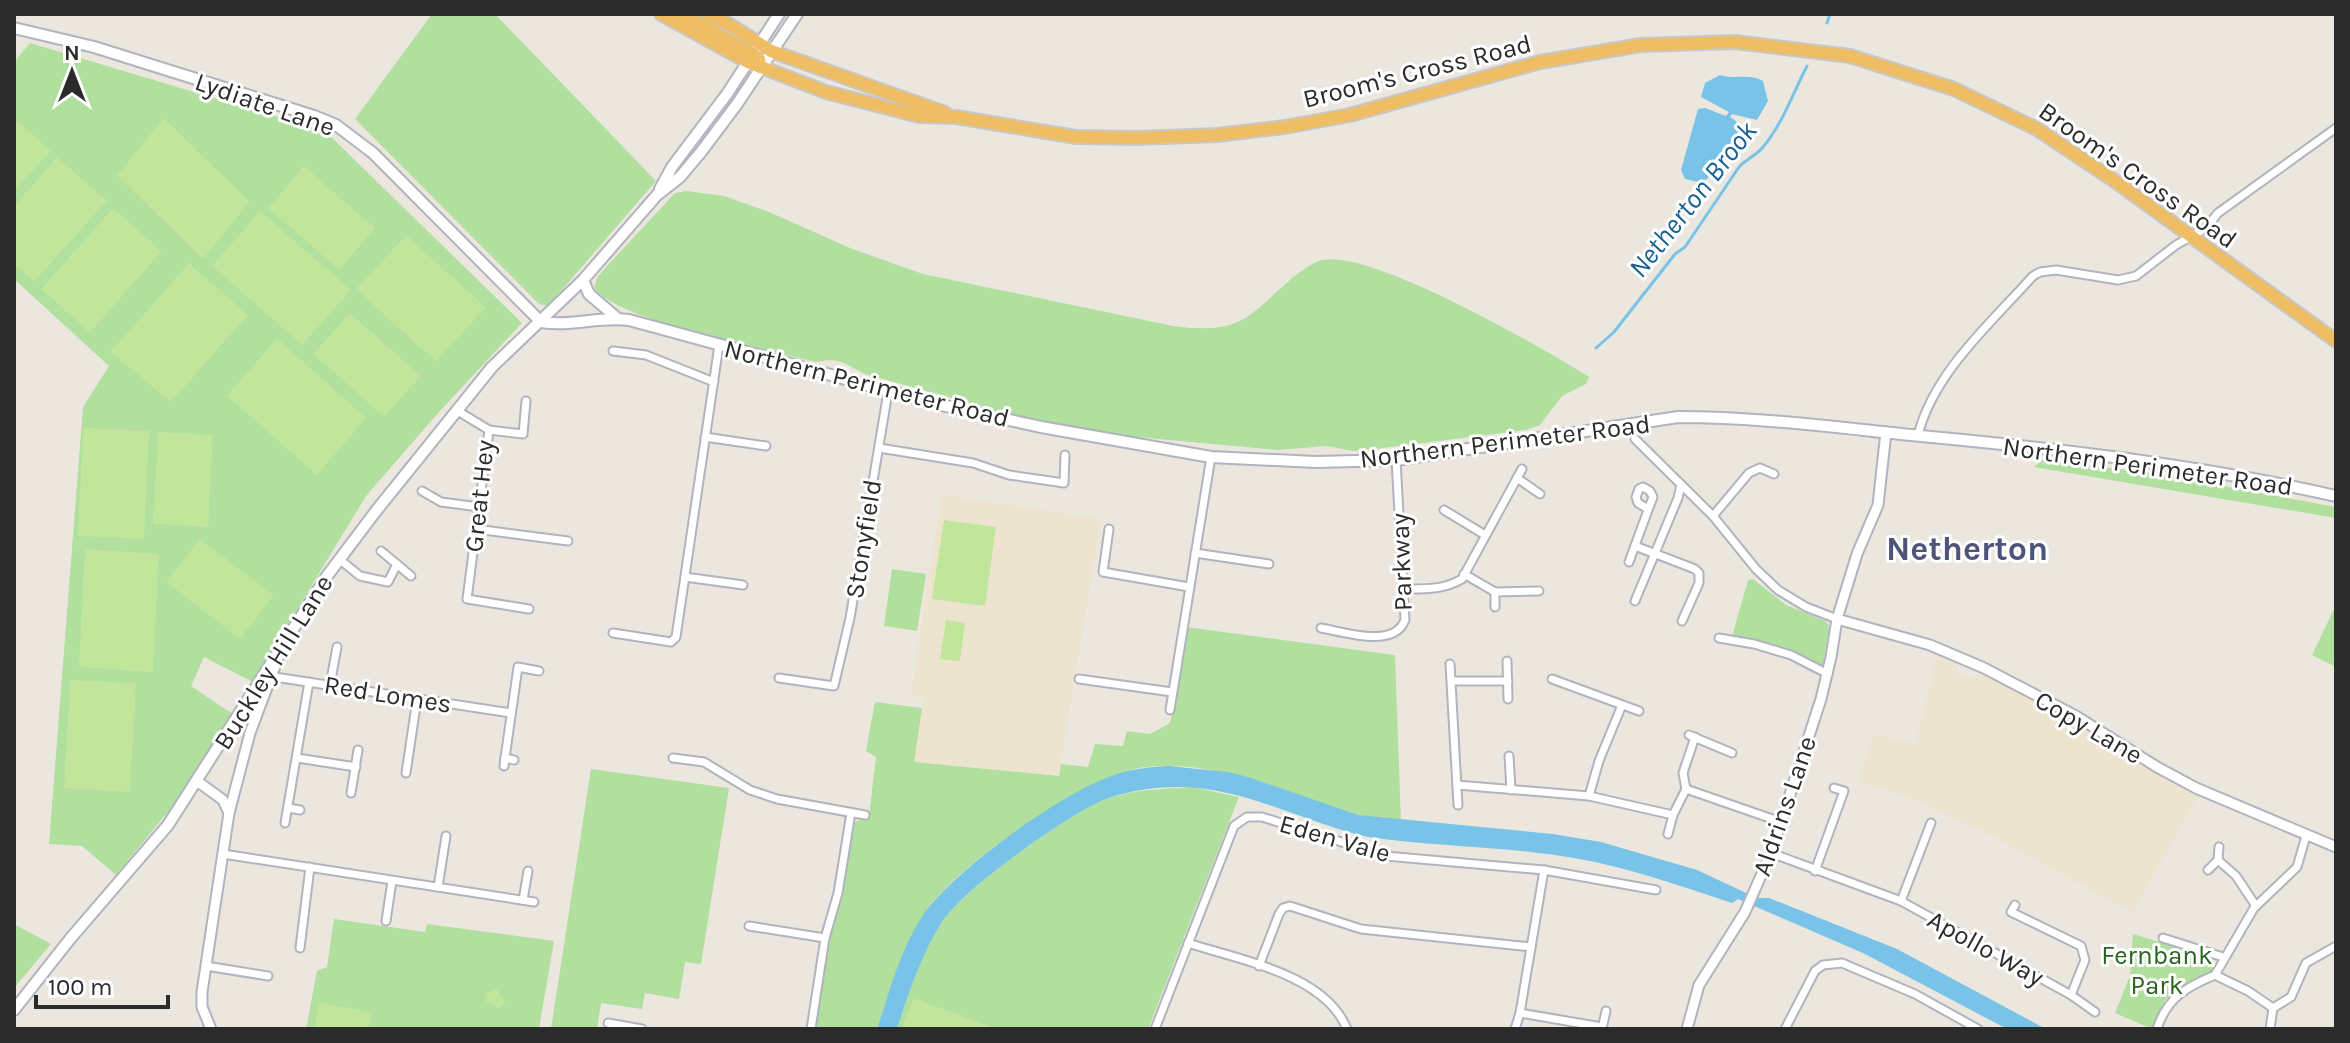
<svg xmlns="http://www.w3.org/2000/svg" width="2350" height="1043" viewBox="0 0 2350 1043" font-family="Karla,sans-serif">
<rect width="100%" height="100%" fill="#ece7de"/>
<g fill="#ece4cf">
<path d="M941,494L1101,519L1059,776L913,762L924,697L911,694Z"/>
<path d="M1937,654L1954,661L1957,665L1956,674L1974,679L1978,673L2022,694L2199,795L2132,913L1993,836L1927,805L1859,780L1873,734L1916,743Z"/>
</g>
<g fill="#b0df9e">
<path d="M432,14H495L656,181L548,306L539,304L355,119Z"/>
<path d="M30,43L325,131L522,323L439,412L366,496L253,682L204,657L191,686L234,715L176,802L116,875L82,846L49,844L83,407L109,366L14,279V62Z"/>
<path d="M687,191L724,196L769,212L850,248L923,274L1173,326C1240,334 1244,321 1291,279C1300,272 1311,263 1322,260C1372,249 1543,348 1589,377L1586,384L1562,396L1540,425L1526,430L1375,449L1353,451L1327,446L1277,450L1105,434L1032,420L865,374C843,363 841,357 815,362C771,350 618,321 594,288L597,278L607,266L675,193Z"/>
<path d="M2043,460L2160,474L2336,507V518L2034,467Z"/>
<path d="M892,569L926,574L917,631L884,626Z"/>
<path d="M1753,579L1786,605L1825,621L1829,625L1823,667L1790,652L1731,640L1748,580Z"/>
<path d="M2336,605V667L2312,655Z"/>
<path d="M1186,627L1395,655L1401,821C1381,818 1360,817 1341,810C1290,794 1243,772 1189,767C1172,766 1152,765 1135,769C1080,781 957,865 926,911C903,946 890,989 877,1029H815L828,937L842,894L854,823L869,816L876,757L866,751L875,702L922,708L914,762L1059,776L1061,764L1088,767L1095,744L1123,746L1127,731L1150,734L1170,723Z"/>
<path d="M591,769L729,788L701,964L685,962L679,999L645,993L642,1009L601,1003L597,1029H551Z"/>
<path d="M1193,787L1239,797L1148,1029H897C909,992 921,954 942,922C962,890 1073,810 1109,798C1136,789 1165,789 1193,787Z"/>
<path d="M334,919L425,932L427,924L554,941L539,1029H306L317,971L327,967Z"/>
<path d="M14,924L51,944L14,988Z"/>
<path d="M2133,934L2209,957L2213,964V971L2175,991L2165,1000L2152,1029L2115,1013L2130,976Z"/>
</g>
<g fill="#c1e59a">
<path d="M14,118L51,151L14,191Z"/>
<path d="M164,118L250,202L203,259L117,175Z"/>
<path d="M57,157L107,201L34,282L14,264V206Z"/>
<path d="M304,166L375,228L339,270L268,208Z"/>
<path d="M113,208L162,251L90,333L41,289Z"/>
<path d="M260,211L351,290L302,345L212,266Z"/>
<path d="M406,235L486,307L436,362L356,289Z"/>
<path d="M189,263L248,315L171,402L110,352Z"/>
<path d="M350,313L421,376L384,417L313,354Z"/>
<path d="M277,338L366,418L317,475L227,396Z"/>
<path d="M83,428L149,431L144,539L78,536Z"/>
<path d="M158,432L213,435L208,527L153,524Z"/>
<path d="M944,520L996,527L985,606L932,599Z"/>
<path d="M200,539L274,595L240,639L166,582Z"/>
<path d="M85,549L159,554L153,672L79,667Z"/>
<path d="M946,620L965,623L960,661L940,659Z"/>
<path d="M70,680L136,683L130,792L64,788Z"/>
<path d="M496,988L505,1002L499,1008L486,1002V993Z"/>
<path d="M913,998L998,1029H902Z"/>
<path d="M319,1002L372,1013L368,1029H314Z"/>
</g>
<g fill="#78c3e7">
<path d="M1720,75C1735,80 1748,73 1763,81L1768,101L1757,120L1732,114L1730,117L1747,129L1716,165L1707,179L1698,182L1685,179L1681,170L1698,109L1705,108L1726,116L1729,112L1701,97L1705,83Z"/>
<path d="M1169,766L1227,772L1248,777L1358,815L1553,834L1601,842L1697,870L1757,898H1769L1897,949L2046,1029H2007L1865,954L1738,899L1732,903C1680,886 1628,867 1574,858C1506,846 1436,847 1368,837C1311,824 1256,794 1198,788C1168,785 1129,789 1101,801C1065,817 963,889 942,922C921,955 909,992 897,1029H877C890,990 900,950 923,915C953,871 1059,795 1109,777C1129,769 1148,767 1169,766Z"/>
</g>
<g fill="none" stroke-linecap="round" stroke-linejoin="round">
<g stroke="#78c3e7" stroke-width="3">
<path d="M1827,23L1830,14"/>
<path d="M1596,348L1614,332L1675,254L1685,247L1739,167C1746,159 1757,155 1763,147C1783,123 1793,93 1807,66"/>
</g>
<g stroke="#b1b3be" stroke-width="11">
<g id="minor">
<path d="M613,351L646,355L714,382"/>
<path d="M456,410L489,430L467,599L529,609"/>
<path d="M489,430L523,434L526,401"/>
<path d="M1918,435C1934,372 1991,323 2033,276L2040,272L2056,270L2118,280L2136,276L2176,245L2206,228L2218,213L2336,128"/>
<path d="M705,437L766,446"/>
<path d="M1635,439L1713,516L1756,569L1778,590L1806,607L1837,619"/>
<path d="M879,448L973,463L1009,475L1064,483L1065,455"/>
<path d="M1517,478L1540,494"/>
<path d="M422,491L441,502L479,507"/>
<path d="M1444,510L1485,535"/>
<path d="M1713,516L1749,473L1760,468L1774,474"/>
<path d="M476,529L568,541"/>
<path d="M1109,529L1103,572L1189,587"/>
<path d="M1635,546L1695,569L1699,573V583L1682,621"/>
<path d="M381,551L411,576"/>
<path d="M1195,553L1269,564"/>
<path d="M339,559L360,576L388,582L397,564"/>
<path d="M1629,562C1637,540 1645,518 1653,497L1650,491L1643,487L1639,489L1636,497L1638,503L1648,509"/>
<path d="M1464,574L1495,592L1539,591"/>
<path d="M685,577L743,585"/>
<path d="M1404,589C1425,589 1443,590 1462,579L1522,469"/>
<path d="M1635,601L1678,498L1681,485"/>
<path d="M1495,607V592"/>
<path d="M1321,628C1345,632 1394,649 1405,620L1396,460"/>
<path d="M613,633L671,642L676,637L719,345"/>
<path d="M1719,638L1754,644L1791,655L1828,674"/>
<path d="M1507,661L1508,699"/>
<path d="M1450,664L1458,805"/>
<path d="M268,676L511,713"/>
<path d="M779,678L834,686L850,618L888,392"/>
<path d="M1079,679L1172,692"/>
<path d="M1552,679L1639,711"/>
<path d="M1452,681H1508"/>
<path d="M330,685L337,647"/>
<path d="M1170,710L1211,457"/>
<path d="M1689,735L1732,753"/>
<path d="M1509,756L1511,790"/>
<path d="M297,758L356,767"/>
<path d="M505,758L518,667L539,671"/>
<path d="M673,758L704,762L750,790L777,799L865,815"/>
<path d="M504,766L505,758L514,760"/>
<path d="M406,773L417,699"/>
<path d="M1457,785L1589,796L1673,815"/>
<path d="M1686,789L1781,822"/>
<path d="M351,793L358,750"/>
<path d="M1589,796L1599,761L1622,705"/>
<path d="M288,808L300,810"/>
<path d="M285,823L309,682"/>
<path d="M1668,834L1673,815L1686,789L1683,773L1695,737"/>
<path d="M2306,836L2297,867L2254,908L2215,975L2248,991L2273,1008L2291,997L2306,963L2336,946"/>
<path d="M1771,853L1901,901L2071,995L2095,1012"/>
<path d="M223,854L534,902"/>
<path d="M2218,860L2236,876L2256,906"/>
<path d="M2208,870L2218,860L2219,847"/>
<path d="M1815,871L1844,791L1834,788"/>
<path d="M438,887L446,836"/>
<path d="M523,900L528,871"/>
<path d="M1901,901L1931,823"/>
<path d="M2015,905L2011,912L2081,946L2085,960L2071,995"/>
<path d="M386,921L392,881"/>
<path d="M749,926L825,938"/>
<path d="M2163,938L2223,957"/>
<path d="M1188,943C1239,960 1325,974 1347,1029"/>
<path d="M300,948L310,867"/>
<path d="M206,966L268,976"/>
<path d="M1259,966L1279,914L1283,908L1290,906L1361,929L1531,947"/>
<path d="M1520,1013L1602,1027"/>
<path d="M608,1023L642,1029"/>
<path d="M811,1029L825,938L838,893L851,813"/>
<path d="M1155,1029L1234,826L1247,817H1262L1386,856L1544,870L1656,890"/>
<path d="M1515,1029L1520,1013L1544,870"/>
<path d="M1602,1029L1606,1011"/>
<path d="M1785,1029L1815,971L1823,965L1842,963L1915,994L1978,1029"/>
<path d="M2157,1029C2167,998 2186,987 2215,975"/>
<path d="M2270,1029L2273,1008"/>
</g>
</g>
<g stroke="#b1b3be" stroke-width="13">
<g id="tertiary">
<path d="M1837,619L1930,645L1984,668L2076,716L2157,767L2196,788L2336,847"/>
<path d="M197,781L223,800L229,813"/>
<path d="M211,1029L202,1007V992L229,813L250,733L280,653"/>
<path d="M1687,1029L1699,985L1745,912L1771,853L1821,699L1831,657L1837,619L1857,554L1878,505L1886,432"/>
</g>
</g>
<g stroke="#b1b3be" stroke-width="14">
<g id="secondary">
<path d="M14,28L94,47L314,116L336,125L373,153L541,322"/>
<path d="M660,189L672,167L727,94L779,14"/>
<path d="M583,280L589,294L617,318"/>
<path d="M541,322C571,327 599,316 629,320L941,405L1041,427L1211,457L1316,462L1396,460L1678,417C1760,417 1840,428 1921,436C2060,449 2200,465 2336,496"/>
<path d="M14,1010L70,939L168,825L327,576L376,511L492,367L583,280L657,195L680,177L701,152L737,104L797,14"/>
</g>
</g>
<g stroke="#c8c8c8" stroke-width="16">
<g id="trunk">
<path d="M661,14L748,62L826,92L919,116L956,117L1076,137L1137,138L1217,135L1285,127L1350,115L1540,62L1641,45L1735,42L1850,56L1954,89L2037,129L2112,179L2336,341"/>
<path d="M682,14L753,54L759,59L760,67"/>
<path d="M707,14L730,25L771,51L945,113"/>
</g>
</g>
<use href="#minor" stroke="#fff" stroke-width="7"/>
<use href="#tertiary" stroke="#fff" stroke-width="9"/>
<use href="#secondary" stroke="#fff" stroke-width="10"/>
<use href="#trunk" stroke="#eebd64" stroke-width="12"/>
</g>
<g text-anchor="middle" stroke-width="6" stroke-linejoin="round" paint-order="stroke">
<g font-size="26" fill="#2b2b2b" stroke="#fff">
<text transform="translate(1417 71) rotate(-14)" y="9">Broom's Cross Road</text>
<text transform="translate(265 104) rotate(19)" y="9">Lydiate Lane</text>
<text transform="translate(2138 175) rotate(35)" y="9">Broom's Cross Road</text>
<text transform="translate(867 383) rotate(14)" y="9">Northern Perimeter Road</text>
<text transform="translate(1505 441) rotate(-7)" y="9">Northern Perimeter Road</text>
<text transform="translate(2148 466) rotate(8)" y="9">Northern Perimeter Road</text>
<text transform="translate(479 496) rotate(-84)" y="9">Great Hey</text>
<text transform="translate(863 539) rotate(-81)" y="9">Stonyfield</text>
<text transform="translate(1401 562) rotate(-92)" y="9">Parkway</text>
<text transform="translate(273 662) rotate(-58)" y="9">Buckley Hill Lane</text>
<text transform="translate(388 694) rotate(9)" y="9">Red Lomes</text>
<text transform="translate(2089 727) rotate(30)" y="9">Copy Lane</text>
<text transform="translate(1784 806) rotate(-71)" y="9">Aldrins Lane</text>
<text transform="translate(1335 838) rotate(16)" y="9">Eden Vale</text>
<text transform="translate(1986 948) rotate(29)" y="9">Apollo Way</text>
</g>
<g font-size="26" fill="#29641f" stroke="#fff">
<text x="2157" y="964">Fernbank<tspan x="2157" dy="30">Park</tspan></text>
</g>
<g font-size="28" font-style="italic" fill="#166294" stroke="#fff">
<text transform="translate(1692 199) rotate(-52)" y="10">Netherton Brook</text>
</g>
<g font-size="34" font-weight="bold" fill="#4e5379" stroke="#fff">
<text x="1967" y="560">Netherton</text>
</g>
</g>
<rect width="2350" height="1043" fill="none" stroke="#2b2b2b" stroke-width="32"/>
<g transform="translate(72 72)" stroke="#ffffff" stroke-width="6" paint-order="stroke">
<path d="M0-6L14 30L0 20L-14 30Z" fill="#2b2b2b"/>
<text y="-12" font-size="22" font-weight="bold" text-anchor="middle" fill="#2b2b2b">N</text>
</g>
<path d="M36 995v12h132v-12" fill="none" stroke="#2b2b2b" stroke-width="4"/>
<text x="48" y="995" font-size="24" fill="#2b2b2b" stroke="#ffffff" stroke-width="6" paint-order="stroke">100 m</text>
</svg>
